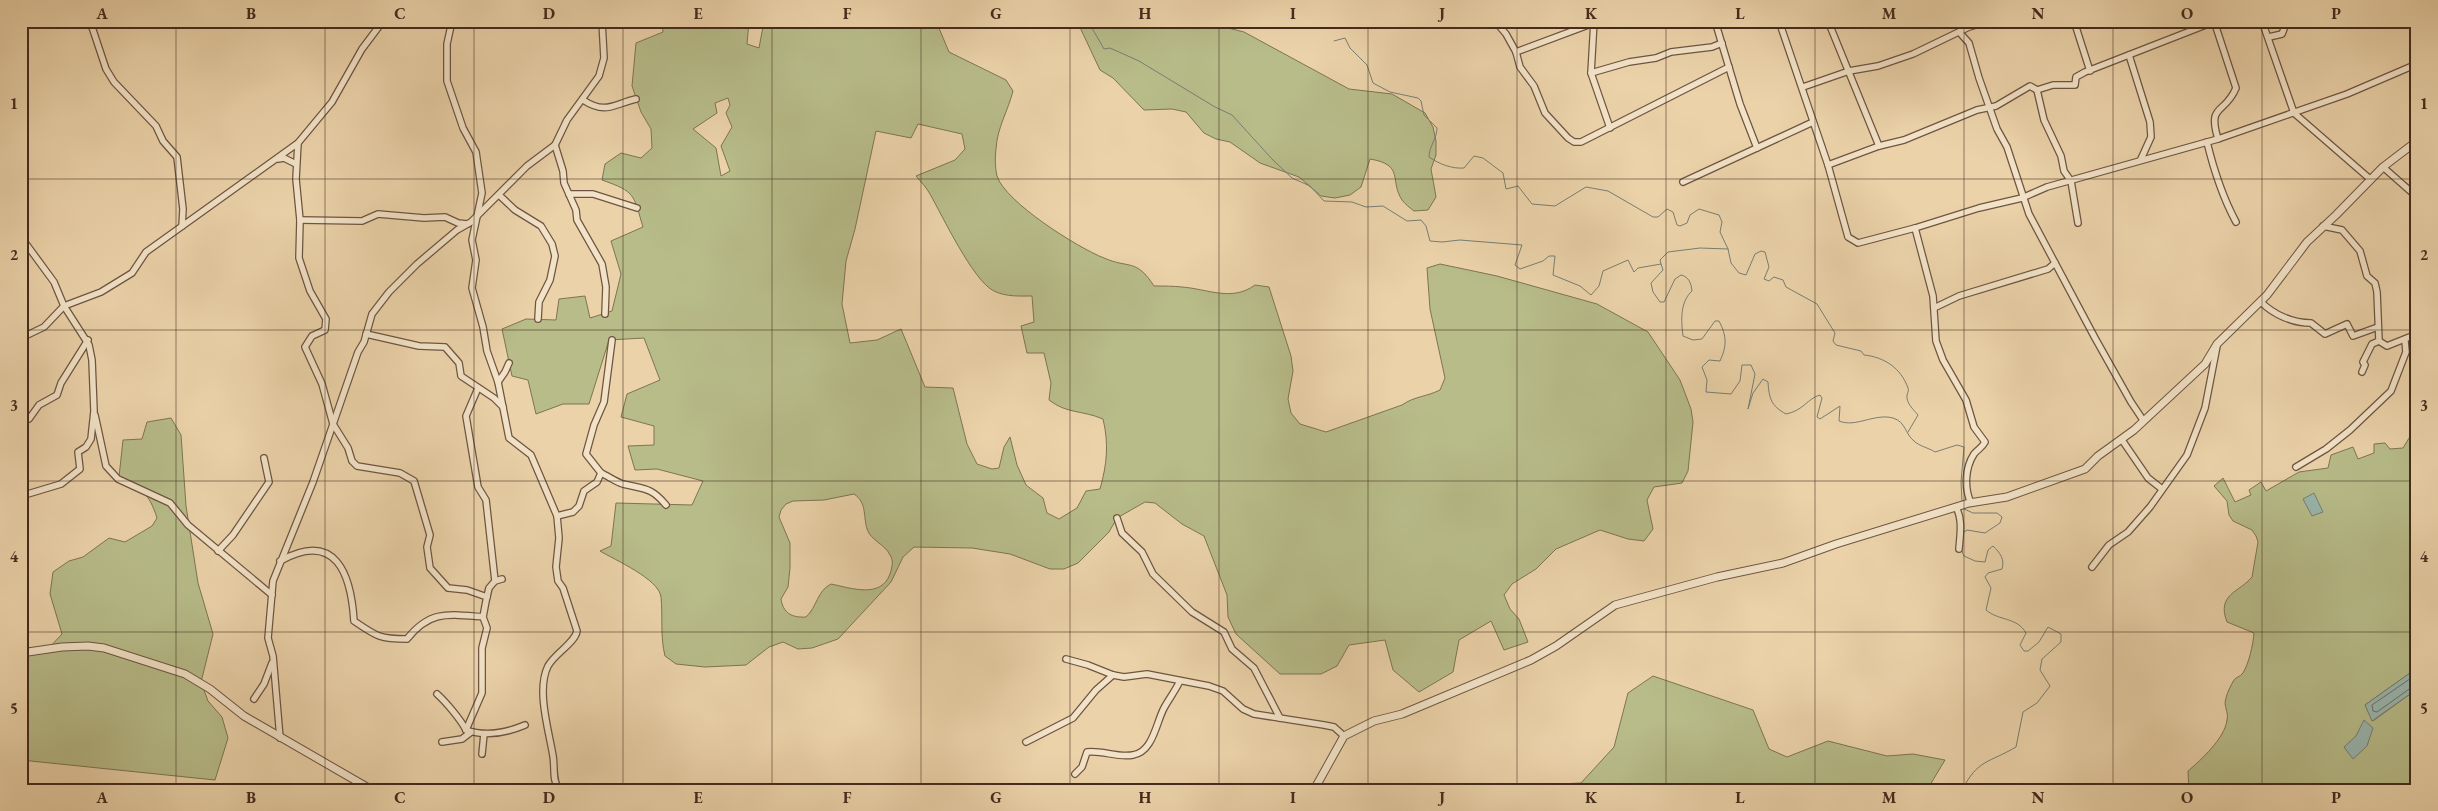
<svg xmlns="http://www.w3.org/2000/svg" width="2438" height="811" viewBox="0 0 2438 811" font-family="'EB Garamond',serif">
<rect width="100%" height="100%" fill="#ebd2a9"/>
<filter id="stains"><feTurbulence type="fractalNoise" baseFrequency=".004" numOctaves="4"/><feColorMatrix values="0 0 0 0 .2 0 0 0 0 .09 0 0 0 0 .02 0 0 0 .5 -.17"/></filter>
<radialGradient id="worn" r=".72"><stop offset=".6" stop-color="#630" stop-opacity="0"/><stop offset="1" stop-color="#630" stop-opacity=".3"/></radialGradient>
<g fill="#b7bc89" stroke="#7e7454" fill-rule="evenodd">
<path d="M662,21H749L747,44L759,48L764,21H936L949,52L1006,80L1013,91C1008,111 997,128 996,149C995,156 995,168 997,176C1005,202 1078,248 1104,258C1129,269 1136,258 1154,286C1164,286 1173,286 1182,287C1208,289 1232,302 1255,285L1269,287L1291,356L1293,371L1288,399L1291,413L1300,424L1326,432L1402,405C1415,396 1426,397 1440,390L1445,378L1430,309L1427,268L1440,264L1497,276L1597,304L1648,332L1680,380L1691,409L1693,422L1688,471L1682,483L1654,487L1647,500L1653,529L1644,541L1628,539L1600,530L1556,549L1536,569L1512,584L1504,595L1510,609L1519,619L1528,642L1504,650L1491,621L1459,640L1453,672L1419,692L1393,670L1385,640L1349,645L1337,666L1321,674H1280L1236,634L1228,617L1227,595L1204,536L1182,524L1155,503L1145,502L1117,518L1109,532L1078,563L1064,569H1050L1010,554L972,548L914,547L903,557L891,582L838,639L812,648L798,649L783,642L769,647L746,665L705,667L676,664L665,656C660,636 663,617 661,597C659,579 615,560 600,551L611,546L616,503L692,505L703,481L657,469L635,470L628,446L654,445V426L621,417L627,394L660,380L644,338L609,340L589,404H563L536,414L528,380L512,376L502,329L526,319L556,320L559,299L585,296L590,318L612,311L621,274L611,241L643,227C633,194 636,192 602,180L605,164L621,153L641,158L652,148L651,129L641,112L632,86L636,43L663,32ZM728,98L730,105L726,113L732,127L721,146L730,171L721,176L716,148L693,129L717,113L715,103ZM918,124L962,134L965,149L955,160L916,176C921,182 926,187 930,194C942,215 973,281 994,291C1006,297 1020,296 1032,296L1034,322L1021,326L1027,353H1044L1051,383L1049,400C1067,414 1082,410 1103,419C1109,444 1107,464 1100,489L1086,491L1077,508L1059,519L1047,513L1043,498L1026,485L1017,465L1010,437L1004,447L999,468L992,469L977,464L967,444L953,388L925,387L901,329L877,340L850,343L842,304L846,261L855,229L876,131L911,138ZM854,494C867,503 863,515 867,529C871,541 885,544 890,555C894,561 892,567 890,574C881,599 851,588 831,584C817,591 817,607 806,617C792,618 783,613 781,599L788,587L790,568V543L779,517L781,510L786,504L793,501L824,500Z"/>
<path d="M1077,21H1211L1216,25L1244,32L1349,89L1392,94L1425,113L1433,127L1436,141V155L1431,169L1436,197L1428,210L1414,211C1410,208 1405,204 1402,200C1389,180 1405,165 1370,159L1361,187L1350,195L1335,198L1321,196L1299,177L1260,163L1230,142L1216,139L1204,133L1186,112L1172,109L1144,110L1113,78L1100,70Z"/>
<path d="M171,418L181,435L186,506L198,583L213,634L201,682L208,701L222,717L228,738L215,780L21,760L28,722L21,691L22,655L47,650L62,634L50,594L53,572L69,561L83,557L109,538L125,542L152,526L157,518C149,493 142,489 119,477L123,440L142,439L147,422Z"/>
<path d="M2417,425V668L2365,705L2373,721L2417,689V790H2189L2188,771C2201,760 2225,738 2227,720C2229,712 2223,706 2226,698C2227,693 2231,685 2234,680C2236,677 2240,677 2243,673C2249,663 2253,645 2254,633L2227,622C2216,594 2240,592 2252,577L2258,542L2256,536L2252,530L2233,521L2229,515L2227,501L2214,486L2223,478L2235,502L2251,495L2249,490L2261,482L2266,491L2299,472L2328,468L2331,455L2353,447L2358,459L2374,453V444L2385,443L2390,449L2403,448Z"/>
<path d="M1653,676L1753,710L1769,749L1787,757L1828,741L1887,756L1913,754L1945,760L1927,790H1488L1492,787L1581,783L1614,747L1628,693Z"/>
</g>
<g fill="#99b6ae" stroke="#777e74">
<path d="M2314,493L2323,512L2312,516L2303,499Z"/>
<path d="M2417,668V689L2372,721L2365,705Z"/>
<path d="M2364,720L2373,728L2367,746L2353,759L2344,747L2356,736Z"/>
</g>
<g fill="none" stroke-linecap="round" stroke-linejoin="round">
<path stroke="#6e7066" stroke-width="1" d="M2417,674L2372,705L2373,711L2377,712L2412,687L2417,686"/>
<g stroke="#777e74" stroke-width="1">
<path d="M1088,21L1104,49L1110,48L1139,61L1215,107L1232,115L1272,159L1292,178L1310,186L1324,201L1352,202L1366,207L1383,206L1407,221L1421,220L1426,226L1430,241L1442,242L1460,240L1522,245L1515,265L1520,269L1543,261L1549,256H1555L1553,275L1580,286L1591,295L1599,286L1603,271L1628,260L1634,272L1638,268L1661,264L1663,270L1651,283L1653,292L1660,302H1664L1675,279L1681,275C1689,277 1691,283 1692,291C1680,302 1681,320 1683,336L1693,340L1702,339L1715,321H1719C1727,336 1727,346 1720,361L1709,360L1702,367L1707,380L1706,392L1731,394L1740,381L1742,365H1751L1755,374L1748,409L1753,393L1763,379L1768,382C1769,398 1771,406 1786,414C1803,411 1808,398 1820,395L1822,398L1817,417L1820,419L1840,406L1839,421C1856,428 1874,413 1893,418C1906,422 1905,434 1914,441C1919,446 1929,448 1935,452L1957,445L1964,447L1961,482L1962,503"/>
<path d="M1334,41L1345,38L1350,48L1367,65L1373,83L1390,92L1418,98L1421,101L1424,115L1437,128C1437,139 1429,146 1429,157C1439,164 1452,169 1464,168L1474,156L1483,158L1503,173L1506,189L1518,186L1532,204L1555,206L1586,187L1608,191L1653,217H1658L1667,209L1673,212L1677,225L1680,226L1687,223L1690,215L1699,209L1719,215L1722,222L1720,232L1728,249L1731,263L1739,273L1746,275L1755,254L1761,251L1765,252L1769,267L1764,279L1769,281L1774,277L1783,280L1786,287L1817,304L1835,333L1833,341L1836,345L1861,351L1864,355C1884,357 1901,368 1908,388C1909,391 1908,391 1907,395C1906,403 1913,409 1918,415L1908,432"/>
<path d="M1661,264L1660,260L1668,252L1700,248L1728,249"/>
<path d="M1963,533L1967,530L1985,533L2000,523L2002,517L1997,513H1973L1964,509"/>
<path d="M1961,549L1964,556L1975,561L1985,562L1988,550L1993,546C2000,553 2005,559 2002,569L1988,573L1985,577L1991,588L1986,610C1999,621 2017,617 2026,633L2020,645L2024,651H2028L2039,642L2048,627L2061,634V642L2042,659L2040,670L2050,686L2037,703L2023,712L2016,747C1989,763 1978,759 1962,790"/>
</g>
<g stroke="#6e5541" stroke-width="8">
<g id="minor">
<path d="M90,21L106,69L114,82L156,126L163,141L177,157L183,209L182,226"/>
<path d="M383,21L362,49L332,102L298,143L296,179L300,220L299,258L310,291L326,319L325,330L312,336L305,347L322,384L333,424L348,448L352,461L357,466L400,473L414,481L430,535L427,547L430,568L448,588L467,590L487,597"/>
<path d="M452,21L447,44V81L463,128L476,152L482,193L472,240L476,260L472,288L483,327L487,351L498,382L509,438L531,455L557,516L559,538L556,567L558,581L563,588L577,631C575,643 555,653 548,666C536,690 549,731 553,756C555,767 552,780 559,790"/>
<path d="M1495,21L1506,34L1516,52L1520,67L1534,86L1545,113L1568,138L1574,142H1581L1729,67"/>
<path d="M1594,21L1591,73L1610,128"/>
<path d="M1715,21L1740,104L1757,148"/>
<path d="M1779,21L1828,165L1848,237L1858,243L1915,228L1979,208L2022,198L2047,187L2218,139L2347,94L2417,64"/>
<path d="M1828,21L1879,146"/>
<path d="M2074,21L2090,71"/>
<path d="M2214,21L2236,88C2225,115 2207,103 2218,139"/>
<path d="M2262,21L2294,113L2370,179"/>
<path d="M1960,33L1969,43L1979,78L1997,129L2007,147L2029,214L2095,338L2131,402L2143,420"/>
<path d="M2269,37L2282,34L2287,21"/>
<path d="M1516,52L1599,21"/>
<path d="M2129,55L2150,122L2151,137L2141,159"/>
<path d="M1591,73L1629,62L1656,58L1671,52L1712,47L1722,43"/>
<path d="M1803,87L1849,71L1878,66L1913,54L1969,27L1990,21"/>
<path d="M2037,90L2053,85H2075L2076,77L2085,72L2216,21"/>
<path d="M583,100C606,115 614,104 636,99"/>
<path d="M2207,142C2214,171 2222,196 2236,222"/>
<path d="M555,145L563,171L564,183L576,210L577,220L602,264L606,287L605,314"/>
<path d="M278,159L284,158L296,164"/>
<path d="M1828,165L1879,146L1904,140L1977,110L1996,106L2030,86L2037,90L2044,120L2061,156L2064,171L2071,181L2078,223"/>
<path d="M2383,167L2417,197"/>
<path d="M1683,182L1813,122"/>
<path d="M569,194H593L637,208"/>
<path d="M499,195L515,210L541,226L552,244L555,256L550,280L539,302L538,319"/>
<path d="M300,220L362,221L378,214L424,218L445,217L458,223L467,224"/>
<path d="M2323,226L2342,230L2360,251L2367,276L2375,283L2377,292L2379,341L2372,344L2363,362L2365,365L2362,372"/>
<path d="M1915,228L1933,296L1936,341L1943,360L1966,400L1974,427L1985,442C1982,448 1978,449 1974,454C1965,468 1964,488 1971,503"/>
<path d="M21,237L54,282L64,306L89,345L92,360L94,411L91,439L86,447L78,452L80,469L61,484L21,496"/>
<path d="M2261,302C2274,315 2293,323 2311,323L2325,334L2347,324L2353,336L2378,327"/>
<path d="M1934,308L1959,296L2048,269L2055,263"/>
<path d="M366,334L419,346L445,347L459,363L461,376L494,398L503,407"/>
<path d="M21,338L44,327L64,306L101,292L132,273L146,252L298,143"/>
<path d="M2379,341L2387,346L2417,334"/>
<path d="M498,382L505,372L509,363"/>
<path d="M478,388L466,416L478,487L486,500L495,581"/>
<path d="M95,415L106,466L118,479L170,503L188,525L272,595"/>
<path d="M21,422L29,419L39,405L57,395L61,383L88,340"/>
<path d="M2122,440L2148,478L2162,489"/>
<path d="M2296,467L2326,449L2350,430L2391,391L2406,352L2405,341"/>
<path d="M601,473C608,476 616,482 623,484C644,489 651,487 666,505"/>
<path d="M1956,507C1963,520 1960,535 1959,549"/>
<path d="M557,516L573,512L579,506L584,491L597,482L601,473L586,454L594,425L604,402L612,340"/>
<path d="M1117,518L1122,533L1142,552L1153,574L1192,612L1224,632L1232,649L1254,668L1280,718"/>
<path d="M218,551L233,535L269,482L264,458"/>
<path d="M280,561C336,530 351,574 354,621C376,636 379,639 407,639C430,610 448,614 483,617"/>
<path d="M2092,567L2109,545L2128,532L2150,507L2187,455L2205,408L2217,346"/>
<path d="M1066,659L1088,665L1113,675L1124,677L1147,674L1209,686L1223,691L1243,709L1254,714L1324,725L1334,727L1344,736"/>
<path d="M437,694C446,702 461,720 466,730C486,737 506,733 525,725"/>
<path d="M254,699L264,684L272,663"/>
<path d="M466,730L482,693V648L487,628L483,617L486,601L489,588L495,581L502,579"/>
<path d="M280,738L273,656L268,638L273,581L313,482L358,352L364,342L372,314L389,292L417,264L457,230L471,222L527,166L555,145L567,120L599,76L604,58L602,21"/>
<path d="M442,742L462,739L471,732"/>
<path d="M1026,742L1073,718L1096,690L1113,675"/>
<path d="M482,754L484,734"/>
<path d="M1075,774L1082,767L1087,752C1102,750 1118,758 1133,755C1153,752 1156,723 1164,708C1169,699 1175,691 1180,681"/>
</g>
</g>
<g stroke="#6e5541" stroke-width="9">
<g id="tertiary">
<path d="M21,653L62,647L88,646L104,648L185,674L210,689L244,716L372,790"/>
<path d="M1314,790L1344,736L1374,721L1402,714L1531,660L1556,646L1615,605L1717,577L1783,563L1836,544L1969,503L2007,497L2085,469L2098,456L2134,430L2205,364L2217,344L2267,295L2307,242L2336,215L2383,167L2417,141"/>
</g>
</g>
<use href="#minor" stroke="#f2e2c7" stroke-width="5.5"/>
<use href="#tertiary" stroke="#f2e2c7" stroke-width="7"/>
</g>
<path fill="none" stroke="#442b1e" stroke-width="1" stroke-opacity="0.55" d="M176,21V790M325,21V790M474,21V790M623,21V790M772,21V790M921,21V790M1070,21V790M1219,21V790M1368,21V790M1517,21V790M1666,21V790M1815,21V790M1964,21V790M2113,21V790M2262,21V790M21,179H2417M21,330H2417M21,481H2417M21,632H2417"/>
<rect width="2438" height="811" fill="none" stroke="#ebd2a9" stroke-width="55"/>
<rect x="28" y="28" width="2382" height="756" fill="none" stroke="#442b1e" stroke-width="2"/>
<g font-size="16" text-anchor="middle" font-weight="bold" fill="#442b1e">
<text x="102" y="19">A</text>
<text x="251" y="19">B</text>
<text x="400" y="19">C</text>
<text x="549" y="19">D</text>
<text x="698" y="19">E</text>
<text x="847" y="19">F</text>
<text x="996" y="19">G</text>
<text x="1145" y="19">H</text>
<text x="1293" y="19">I</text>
<text x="1442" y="19">J</text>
<text x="1591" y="19">K</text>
<text x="1740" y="19">L</text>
<text x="1889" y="19">M</text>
<text x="2038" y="19">N</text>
<text x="2187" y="19">O</text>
<text x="2336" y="19">P</text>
<text x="14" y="109">1</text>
<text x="2424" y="109">1</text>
<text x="14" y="260">2</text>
<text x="2424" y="260">2</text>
<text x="14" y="411">3</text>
<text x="2424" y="411">3</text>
<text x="14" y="562">4</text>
<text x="2424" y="562">4</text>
<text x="14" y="714">5</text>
<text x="2424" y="714">5</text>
<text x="102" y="803">A</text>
<text x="251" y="803">B</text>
<text x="400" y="803">C</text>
<text x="549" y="803">D</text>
<text x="698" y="803">E</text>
<text x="847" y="803">F</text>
<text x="996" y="803">G</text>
<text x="1145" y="803">H</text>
<text x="1293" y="803">I</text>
<text x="1442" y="803">J</text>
<text x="1591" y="803">K</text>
<text x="1740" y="803">L</text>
<text x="1889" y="803">M</text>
<text x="2038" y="803">N</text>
<text x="2187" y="803">O</text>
<text x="2336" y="803">P</text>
</g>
<rect width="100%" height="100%" filter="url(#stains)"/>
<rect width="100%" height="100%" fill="url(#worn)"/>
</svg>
